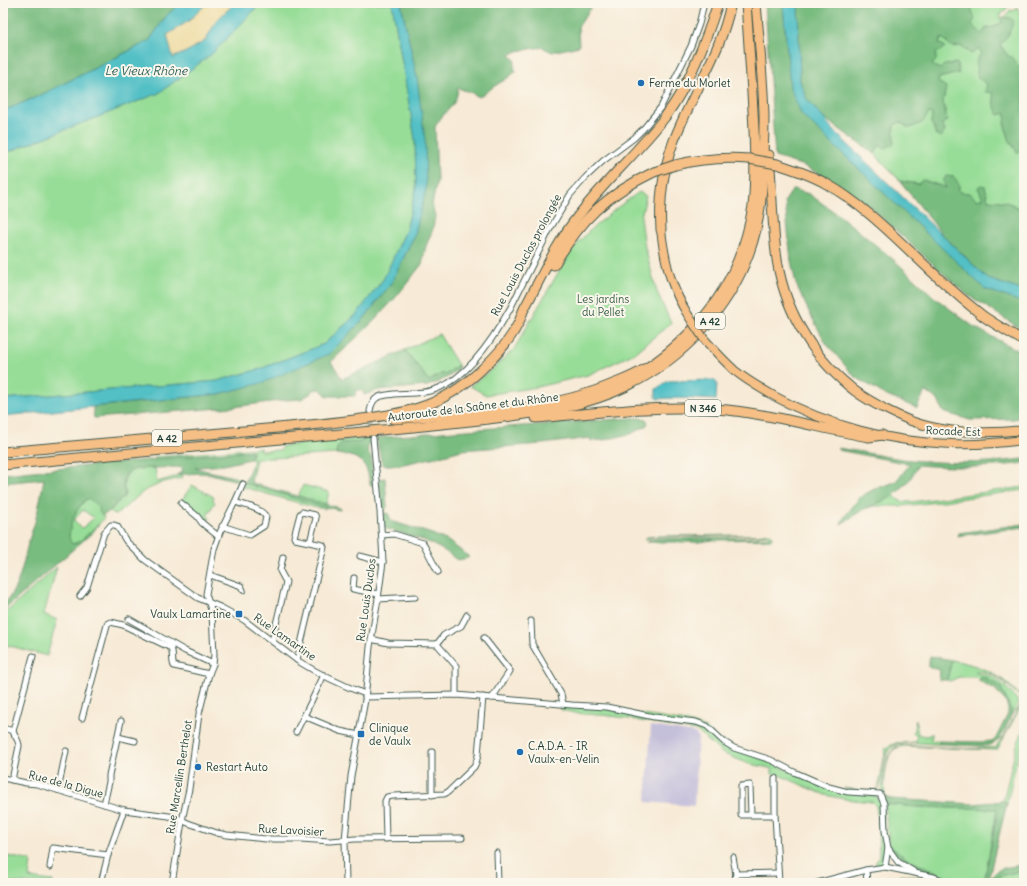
<svg xmlns="http://www.w3.org/2000/svg" width="1027" height="886" viewBox="0 0 1027 886" font-family="Delius,sans-serif">
<rect width="100%" height="100%" fill="#fbf7ec"/>
<filter id="ink" filterUnits="userSpaceOnUse"><feTurbulence type="fractalNoise" baseFrequency=".025" numOctaves="2"/><feDisplacementMap in="SourceGraphic" scale="8" xChannelSelector="R" yChannelSelector="G"/><feConvolveMatrix kernelMatrix="1 2 1 2 8 2 1 2 1" color-interpolation-filters="sRGB"/></filter>
<filter id="wash" filterUnits="userSpaceOnUse"><feTurbulence type="fractalNoise" baseFrequency=".012" numOctaves="4" result="noise"/><feDisplacementMap in="SourceGraphic" scale="16" xChannelSelector="R" yChannelSelector="G"/><feGaussianBlur stdDeviation="0.9" result="paint"/><feColorMatrix in="noise" values="0 0 0 0 0 0 0 0 0 0 0 0 0 0 0 0 0 1.4 0 .05"/><feComposite in="paint" operator="in"/></filter>
<g filter="url(#wash)">
<rect width="100%" height="100%" fill="#f7ead6"/>
<path fill="#c5c0da" d="M651,726L695,733L698,737L694,806L646,802Z"/>
<g fill="#97dd97" stroke="#5b8d66" fill-rule="evenodd">
<path d="M261,3H392L415,139L416,189L406,230L384,278L357,314L324,344L260,369L217,381L3,399V154L159,93L212,54Z"/>
<path d="M992,3H1003L1008,7L999,17L1004,21L994,27L986,28L983,35L972,24L971,8L976,4L982,5Z"/>
<path d="M1017,7L1019,12L1023,11L1024,7V68C1018,68 1015,62 1012,58L1008,56L1000,44L1009,34L1011,18H1004L1010,10L1014,11Z"/>
<path d="M942,38L952,47L961,46L971,54L979,48L981,54L977,59L987,84L993,93L994,105L1006,113L1005,126L1010,141L1017,152L1024,150V209H1019C1010,201 1000,201 988,200L985,186L978,187L983,199L977,200L969,194L959,192L923,180L918,184L900,181L875,154C880,143 889,128 899,122L909,128L922,123L929,113L932,114L931,123L941,137L945,131L942,124L947,120L943,102L946,87L938,82L939,78L959,73L940,69L932,65L936,53L944,46L939,43Z"/>
<path d="M639,192L646,196L641,217L645,248L657,292L671,323L635,353L588,375L537,387L486,395L470,386L495,367L514,349L570,252L588,232L618,207Z"/>
<path d="M439,334L458,365L444,376L443,373L429,381L405,350Z"/>
<path d="M362,438L361,442L337,448L336,454L258,459H256L254,468L251,467L254,460L250,459L252,451L155,459V457L261,448L260,451L281,450L282,446Z"/>
<path d="M155,468L157,482L181,475L182,478L164,482L144,491L116,515L109,512C113,507 122,500 124,495C126,492 124,489 124,486C124,466 140,469 155,468Z"/>
<path d="M244,483L325,507V509L313,507L243,487Z"/>
<path d="M192,485L214,497L213,500L215,502L207,516L210,518L208,521L181,501Z"/>
<path d="M303,485L329,492L326,504L298,496Z"/>
<path d="M1024,487V490L929,503L904,506H874L864,509L886,500L894,495C898,502 904,502 911,502Z"/>
<path d="M86,499H89L96,504L104,518C97,527 84,541 73,544L70,542L68,537L71,521L75,513ZM83,510L94,518L82,528L74,520Z"/>
<path d="M770,533L772,535V539L713,540L712,538H766L770,537L769,535L654,537L644,539L647,537L659,536L757,535Z"/>
<path d="M57,567L44,614L57,620L47,656L3,644V615Z"/>
<path d="M952,660C968,663 986,668 1000,678C1007,682 1013,689 1020,695H1018C1005,683 994,671 975,671L976,673C996,674 1006,687 1018,701L1017,705L1011,716L1012,713L1009,705L1000,686L986,678L972,677H959L950,681L947,680Z"/>
<path d="M1024,697V701L997,750L904,746C900,747 895,748 892,751C885,760 882,794 887,804L917,807L997,809L984,883H957L939,875V874L935,871L908,860L890,848L888,837L885,801L882,790L886,763L888,756L894,748L901,745L974,749C980,748 991,747 996,748L997,747V745L1004,736Z"/>
<path d="M562,706L602,708L692,723L706,728L718,740L771,762L826,788L876,796L880,801L882,805L885,854L884,861L879,865L875,864L879,855L878,822L876,806L872,802L845,799L825,795L779,775L772,774V769L765,767L749,764L722,753L697,731L612,716L574,713L562,710L559,708V707Z"/>
<path d="M916,719L917,730L918,734C923,736 928,737 932,733V737L930,738L935,742V740L940,741L938,744C927,744 907,741 898,744C876,750 889,784 875,791L849,790L844,788C852,789 867,792 875,790C878,789 878,788 879,785L886,748L896,743L916,742L917,735L913,733Z"/>
<path d="M1024,727V739L1017,760L1007,803L1003,801L1016,748Z"/>
<path d="M3,855L31,861L29,878L53,881V883H3Z"/>
<path d="M1024,870V883H995L996,878L1000,876Z"/>
<path d="M900,874L931,879L943,883H910L899,876Z"/>
</g>
<g fill="#79bc80" stroke="#4c7c5a">
<path d="M3,3H181L167,15L149,41L41,95L3,111Z"/>
<path d="M401,3H594L578,27L579,46L552,52L542,47L517,51L510,55L515,60L514,68L516,71C509,78 501,82 493,87C489,90 485,94 479,97L472,93L458,88C457,108 443,111 435,127L437,181L432,205L435,216L433,229L426,246L422,264L397,296L375,320L331,362L336,369L342,379L405,350L429,381L443,373L445,375L458,365L459,368L450,376L436,383L427,386L379,390L364,395L362,390H356L355,396H327L320,389L312,390L310,394L301,399L285,400L233,407L94,418L93,407L219,394L329,354L362,321L392,282L415,234L426,189L417,78Z"/>
<path d="M765,3H783L790,88L985,289L1024,303V331L965,293L870,207L844,187L804,166L775,157Z"/>
<path d="M798,3H992L982,5L976,4L971,7L975,19L972,24L982,34L986,28L994,27L1003,22L999,17L1011,18L1013,20C1012,31 1007,36 1000,45L1008,56L1012,57C1015,62 1018,68 1024,68V150L1017,152L1010,141L1005,126L1006,113L999,115L994,105L993,93L985,92L987,84L978,78C976,67 974,63 981,54L979,48L972,54L961,46L952,47L942,38L939,43L945,47L941,51L936,53V60L932,65L940,69L944,65L957,63L959,73L939,78L938,82L946,87L943,102L947,120L942,124L945,131L941,137L935,134V129L931,123L932,114L929,113L922,123L909,128L900,122L894,125V143L885,149L879,145L875,154L822,117L806,98L800,81Z"/>
<path d="M946,176L954,177L959,184V192L969,193L977,200L983,198L978,187L981,185L985,186L988,200C1000,201 1010,201 1019,209H1024V291L988,279L942,234L900,181L918,184L923,180L946,188L943,181Z"/>
<path d="M793,189L809,194L840,216L894,260L934,297L974,327L1024,354V416L1014,419L970,420L943,412L938,400L925,391L917,408L887,396L854,376L826,343L810,314L796,284L791,261L785,201Z"/>
<path d="M630,418H643L646,419L648,423L646,426L631,434L603,440L591,441L590,438L543,444L462,450L436,457L399,465H382L377,440L376,438L454,431Z"/>
<path d="M362,438H370C370,445 364,450 371,456L373,485H370C369,478 368,471 365,466C360,456 345,455 336,454L337,448L341,443L361,442Z"/>
<path d="M838,448C859,451 880,456 902,459C942,464 984,464 1024,459V463C989,468 953,468 918,465L912,476L907,483L892,497L864,509L841,524L843,519L860,497L878,487L890,484L896,481L902,474L910,464L838,450Z"/>
<path d="M253,451L250,459L224,465L199,467L195,468L234,477L242,480L241,482L211,474L199,473L176,475L182,472L183,470L182,468L177,467L135,469L130,471L126,474L124,478L123,488L125,492L124,497L116,503L109,512L102,516L99,511V507L96,504L89,499H86C77,510 73,515 70,530C69,536 68,540 73,544C84,541 90,530 99,524L93,532L3,611V606C21,585 22,565 29,540C31,534 33,528 35,522C39,508 41,494 44,479L3,483V474L179,457L206,455Z"/>
<path d="M251,467L254,468L251,482L255,484L339,508L341,509L340,510L320,506L244,483Z"/>
<path d="M385,478L387,507L385,510H382L379,479Z"/>
<path d="M385,513H388L391,521L432,534L448,541L468,556V558L457,560L445,551L426,541L384,528L383,515Z"/>
<path d="M1024,524V527L958,536L959,533Z"/>
<path d="M712,538L713,540L700,542H647L649,540L656,539Z"/>
<path d="M930,656L952,660L947,680H939L940,670L928,667Z"/>
<path d="M979,677L986,678L1000,686L1009,705L1012,713C1009,721 1003,737 996,742C991,745 985,746 980,746L938,744L940,741L981,742L991,741L992,742L996,738L1008,714V709L1006,702L995,689L979,681Z"/>
<path d="M885,797L891,799L974,804L1003,801L1007,803L989,876L986,883H984L996,819L997,809L916,807L887,804L885,801Z"/>
<path d="M890,846L908,860L935,871L940,874L939,875C922,870 895,866 890,846Z"/>
<path d="M1024,865V870L1000,876L996,878L995,883H990C991,880 991,876 993,874C999,867 1016,866 1024,865Z"/>
</g>
<path fill="#eeda9e" stroke="#868c69" d="M207,3H235L217,20L205,41L188,51L172,58L167,35L190,20Z"/>
<g fill="#52c0c6" stroke="#387e7d">
<path d="M181,3H207L190,20L167,35L173,58L188,51L205,41L217,20L235,3H261L212,54L159,93L3,154V111L41,95L149,41L167,15Z"/>
<path d="M392,3H401L417,78L425,140L426,189L415,234L392,282L362,321L329,354L262,383L219,394L3,416V399L217,381L260,369L324,344L357,314L384,278L406,230L416,189L415,139Z"/>
<path d="M783,3H798L800,81L806,98L837,134L988,279L1024,291V303L985,289L802,115L790,88Z"/>
<path d="M715,380L717,383L716,400C696,399 677,397 658,399L656,398V389L668,381Z"/>
</g>
</g>
<g filter="url(#ink)">
<g fill="none" stroke-linecap="round" stroke-linejoin="round">
<path stroke="#ccc7b6" stroke-width="5" stroke-dasharray="5 2.5" stroke-linecap="butt" d="M370,415L372,433"/>
<g stroke="#3f574c" stroke-width="7">
<g id="minor">
<path d="M370,411C371,405 373,399 379,397C383,395 389,395 394,394C409,393 426,394 439,388C469,376 496,334 511,307L550,229L570,195L586,177L603,161L634,138L644,128L661,107L691,46L699,24L704,3"/>
<path d="M181,503L197,516L202,523L218,536"/>
<path d="M222,526L250,535L264,526L266,517C260,507 245,506 235,502"/>
<path d="M382,535L394,534L423,543L438,572"/>
<path d="M360,556L383,562"/>
<path d="M210,575L241,586L243,590"/>
<path d="M354,578L353,589L378,594"/>
<path d="M80,596L87,587L104,533L111,525H114L117,526L126,541L145,560L198,598L220,607L244,620L298,661C319,674 342,685 365,694"/>
<path d="M378,599L415,597"/>
<path d="M129,619L185,651L213,664"/>
<path d="M531,621L532,644L561,694L563,704"/>
<path d="M484,638L510,671L492,698"/>
<path d="M371,639L388,643L437,644L456,666V695"/>
<path d="M272,641L286,582L280,571L283,557"/>
<path d="M437,644L444,635L461,626L467,615"/>
<path d="M297,660L324,547L323,545L295,539L294,537L300,514L302,512L315,515L316,518L310,542"/>
<path d="M324,675L304,716L340,731L359,735"/>
<path d="M365,697L456,695L492,698L572,705L607,707L654,717L696,722L707,726L724,742L734,748L771,760L794,772L829,787L848,792L880,794L884,804L885,831L888,848L885,867"/>
<path d="M82,718L107,625L108,623L111,622L123,625L171,648C174,654 171,660 174,666L209,674"/>
<path d="M3,728L13,731"/>
<path d="M296,732L304,716"/>
<path d="M118,737L135,741"/>
<path d="M432,752V795"/>
<path d="M3,778L26,783L37,784L124,810L169,816L177,818L188,823L217,833L227,835L266,839H301L330,841L355,839L462,838"/>
<path d="M775,778V815L779,883"/>
<path d="M12,780L19,746C19,740 14,736 13,731L33,656"/>
<path d="M58,790L66,751"/>
<path d="M104,804L109,782V775L121,721"/>
<path d="M751,815L750,785L741,786V815H775"/>
<path d="M386,839L385,801L387,797L393,796L444,794L448,792L474,767L476,763L478,755L483,697"/>
<path d="M888,848L898,862L913,871"/>
<path d="M497,853L498,883"/>
<path d="M733,857L736,874L734,883"/>
<path d="M50,867L53,848L108,855"/>
<path d="M866,870L867,883"/>
<path d="M736,874L778,873"/>
<path d="M101,883L108,855L124,810"/>
<path d="M172,883L183,816L189,789L199,714L209,674L213,664L214,655L212,613L206,594L214,549L220,532L235,502L243,484"/>
<path d="M346,883L345,840L351,776L365,700L370,647L378,599L383,562L382,543L380,512L373,438"/>
<path d="M817,883L866,870L885,867L934,877L951,883"/>
</g>
</g>
<g stroke="#3f574c" stroke-width="10">
<g id="trunk">
<path d="M661,230C663,247 666,265 672,282C676,294 682,305 688,315"/>
<path d="M704,339C714,350 723,360 734,370C746,380 760,388 774,396C828,426 890,442 951,444C976,445 1000,443 1024,440"/>
<path d="M881,407C891,412 901,417 911,421C947,434 987,434 1024,430"/>
</g>
</g>
<g stroke="#3f574c" stroke-width="11">
<g id="motorway">
<path d="M769,155C772,187 772,220 776,252C782,305 809,353 850,387C859,395 870,401 881,407"/>
<path d="M777,164C793,169 809,174 825,183C870,208 905,248 943,282C956,294 969,305 983,316C996,325 1010,333 1024,341"/>
<path d="M675,165C700,159 724,157 749,159"/>
<path d="M661,230C659,200 663,171 673,143C691,95 721,54 731,3"/>
<path d="M554,265C581,219 606,195 654,172"/>
<path d="M536,418C596,413 656,405 716,409C768,413 818,428 869,437L882,435"/>
<path d="M393,419C467,413 544,413 613,384C623,380 634,376 643,370C664,358 681,342 697,325C727,292 746,250 753,206C756,181 755,155 754,130C752,87 749,45 746,3"/>
<path d="M3,452C87,445 171,438 255,430C291,427 327,424 362,419C381,416 400,414 418,408C441,401 463,387 481,370C495,357 511,339 519,322C521,318 522,313 524,309C541,278 556,244 578,216C605,181 638,152 665,117C690,83 705,43 718,3"/>
<path d="M3,465C92,457 181,448 270,440C290,438 309,437 329,435C354,433 379,430 404,428C432,425 461,422 489,419C537,413 586,407 629,385C683,358 728,311 749,253C761,220 763,188 763,153C764,140 764,128 764,115C763,78 759,40 756,3"/>
</g>
</g>
<use href="#minor" stroke="#fff" stroke-width="5"/>
<use href="#trunk" stroke="#f5bf86" stroke-width="8"/>
<use href="#motorway" stroke="#f5bf86" stroke-width="9"/>
<g stroke="#3f574c" stroke-width="10" stroke-linecap="butt">
<path id="trunk-bridge" d="M688,315L704,339"/>
</g>
<g stroke="#3f574c" stroke-width="11" stroke-linecap="butt">
<g id="motorway-bridge">
<path d="M749,159L777,164"/>
<path d="M654,172L675,165"/>
</g>
</g>
<use href="#trunk-bridge" stroke="#f5bf86" stroke-width="8"/>
<use href="#motorway-bridge" stroke="#f5bf86" stroke-width="9"/>
</g>
</g>
<g fill="#1f6fb2" stroke="#fbf7ec" stroke-width="1.5">
<circle cx="641" cy="83" r="4"/>
<rect x="235" y="610" width="8" height="8" rx="2"/>
<rect x="357" y="730" width="8" height="8" rx="2"/>
<circle cx="520" cy="752" r="4"/>
<circle cx="198" cy="767" r="4"/>
</g>
<g text-anchor="middle" stroke-width="4" stroke-linejoin="round" paint-order="stroke">
<g fill="#fbf7ec" stroke="#61756b" stroke-width="1">
<rect x="695" y="313" width="30" height="16" rx="3"/>
<rect x="685" y="400" width="36" height="16" rx="3"/>
<rect x="152" y="430" width="30" height="16" rx="3"/>
</g>
<g font-size="10" font-weight="bold" fill="#1f3d34">
<text x="710" y="325">A 42</text>
<text x="703" y="412">N 346</text>
<text x="167" y="442">A 42</text>
</g>
<g font-size="11" fill="#1f3d34" stroke="#fbf7ec" text-anchor="start">
<text x="649" y="87">Ferme du Morlet</text>
<text x="231" y="618" text-anchor="end">Vaulx Lamartine</text>
<text x="369" y="732">Clinique<tspan x="369" dy="13">de Vaulx</tspan></text>
<text x="528" y="750">C.A.D.A. - IR<tspan x="528" dy="13">Vaulx-en-Velin</tspan></text>
<text x="206" y="771">Restart Auto</text>
</g>
<g font-size="11" fill="#1f3d34" stroke="#fbf7ec">
<text transform="translate(526 255) rotate(-62)" y="4">Rue Louis Duclos prolongée</text>
<text transform="translate(473 407) rotate(-7)" y="4">Autoroute de la Saône et du Rhône</text>
<text transform="translate(953 431) rotate(2)" y="4">Rocade Est</text>
<text transform="translate(366 600) rotate(-82)" y="4">Rue Louis Duclos</text>
<text transform="translate(285 637) rotate(35)" y="4">Rue Lamartine</text>
<text transform="translate(179 777) rotate(-81)" y="4">Rue Marcellin Berthelot</text>
<text transform="translate(66 784) rotate(15)" y="4">Rue de la Digue</text>
<text transform="translate(291 830) rotate(3)" y="4">Rue Lavoisier</text>
</g>
<g font-size="11" fill="#375d48" stroke="#fbf7ec">
<text x="603" y="303">Les jardins<tspan x="603" dy="13">du Pellet</tspan></text>
</g>
<g font-size="12" font-style="italic" fill="#2c5e58" stroke="#fbf7ec">
<text x="146" y="75">Le Vieux Rhône</text>
</g>
</g>
<rect width="1027" height="886" fill="none" stroke="#fbf7ec" stroke-width="16"/>
</svg>
